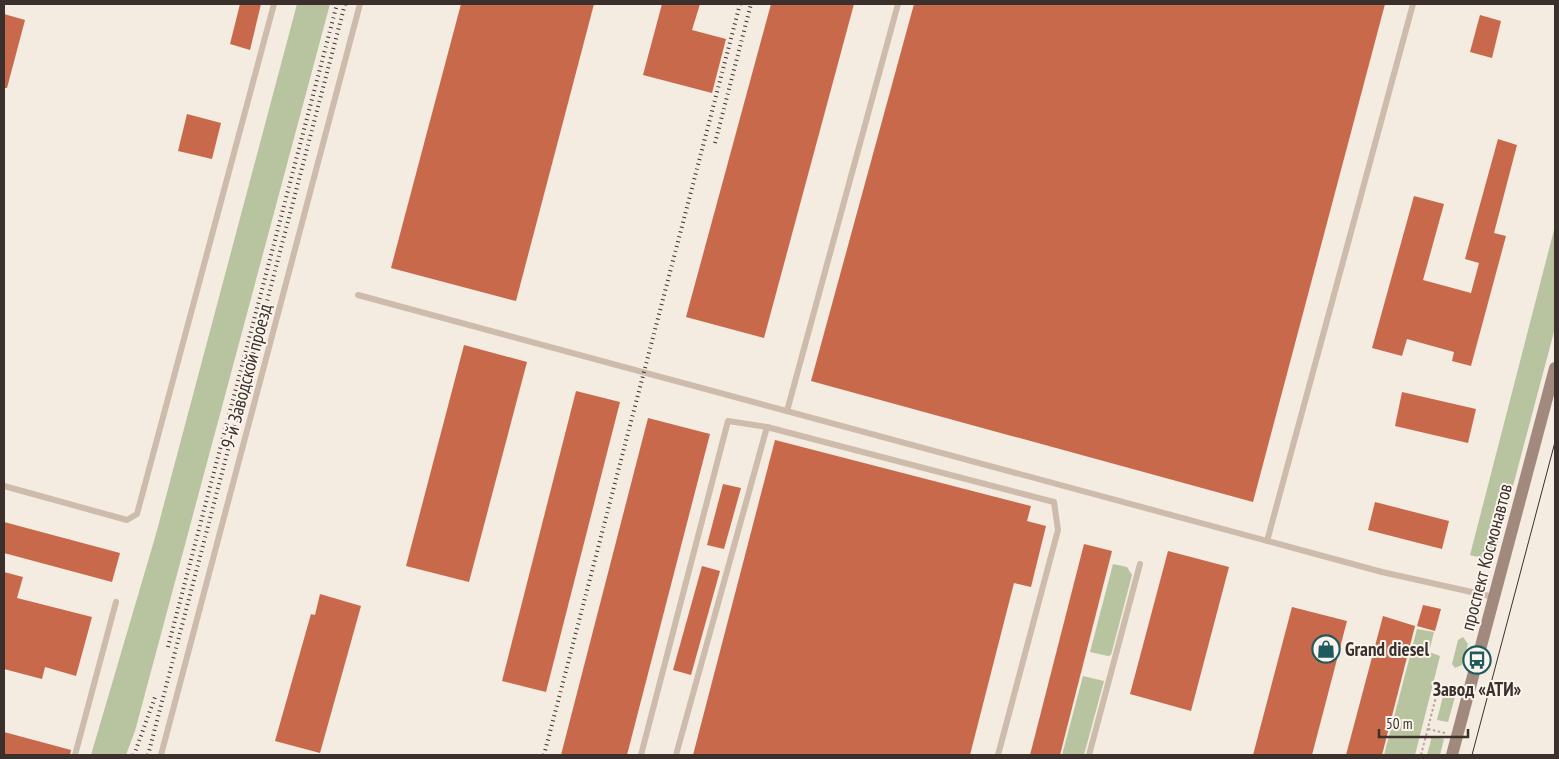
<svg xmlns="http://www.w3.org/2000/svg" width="1559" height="759" viewBox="0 0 1559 759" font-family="'PT Sans Narrow',sans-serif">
<rect width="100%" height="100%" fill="#f4ebe1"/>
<g fill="#b8c4a0">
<path d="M297,4H330L135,731L126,755H91L156,534Z"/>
<path d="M1555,226V328L1493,561L1470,555Z"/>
<path d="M1113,564L1127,567L1132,575L1111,655L1108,656L1090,652Z"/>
<path d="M1417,629L1434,632L1429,652L1440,656L1415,755H1384Z"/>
<path d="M1463,637L1468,644L1462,665L1455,668L1452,664L1458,640Z"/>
<path d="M1083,676L1104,681L1084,755H1062Z"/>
<path d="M1446,684L1452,686L1456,693L1448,722L1437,720Z"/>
<path d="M1432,736L1444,739L1440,755H1427Z"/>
</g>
<g fill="#c8694b">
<path d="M240,4H261L250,50L230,44Z"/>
<path d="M461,4H594L516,301L391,268Z"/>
<path d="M662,4H700L692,30L726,39L712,93L643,75Z"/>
<path d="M771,4H854L764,338L686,317Z"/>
<path d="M914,4H1385L1253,502L811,381Z"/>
<path d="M4,14L25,20L7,88H4Z"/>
<path d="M1480,15L1501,21L1492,58L1470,52Z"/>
<path d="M187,114L221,123L212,159L178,151Z"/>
<path d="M1498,139L1517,145L1494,233L1506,236L1471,366L1452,361L1454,352L1407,339L1402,356L1372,348L1414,196L1444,204L1423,280L1471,293L1479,263L1465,259Z"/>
<path d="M464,345L527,362L469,582L406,566Z"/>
<path d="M576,391L620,402L546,692L502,681Z"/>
<path d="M1402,392L1476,409L1468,443L1395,426Z"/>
<path d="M648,418L710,434L627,755H561Z"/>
<path d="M775,440L1031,506L1027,521L1046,526L1031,587L1014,583L970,755H693Z"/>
<path d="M723,484L741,488L724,549L707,545Z"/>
<path d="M1375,502L1449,521L1442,549L1368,530Z"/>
<path d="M4,522L120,553L112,582L4,553Z"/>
<path d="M1084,544L1112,551L1060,755H1030Z"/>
<path d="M1168,551L1229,567L1191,711L1130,694Z"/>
<path d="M702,566L720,571L691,675L673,670Z"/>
<path d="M4,572L23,577L17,598L92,617L76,676L45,667L42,679L4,669Z"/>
<path d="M320,594L361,606L320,753L275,741L311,614L315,615Z"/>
<path d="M1423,605L1441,609L1435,631L1417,626Z"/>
<path d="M1292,607L1347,621L1312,755H1253Z"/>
<path d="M1383,616L1415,626L1382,755H1346Z"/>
<path d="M4,732L71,750L70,755H4Z"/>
</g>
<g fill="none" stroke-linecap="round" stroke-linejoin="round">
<g stroke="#b9a596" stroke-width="2" stroke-dasharray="2.5 2.5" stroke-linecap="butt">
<path d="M1428,729L1445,733"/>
<path d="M1421,755L1439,685"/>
</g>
<g stroke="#cdbbac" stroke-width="6">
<path d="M358,295L1382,572L1494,597"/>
<path d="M787,411L898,4"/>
<path d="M4,486L127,520L137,514L274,4"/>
<path d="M1267,541L1413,4"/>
<path d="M75,755L116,602"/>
<path d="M161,755L360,4"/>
<path d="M641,755L728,421L767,427L1054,502L1058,530L998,755"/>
<path d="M676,755L767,427"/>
<path d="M1089,755L1140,564"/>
</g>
<path stroke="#a18a7d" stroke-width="12" d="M1452,755L1555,368"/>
<path stroke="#3b302b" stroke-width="1" d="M1472,755L1555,442"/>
<g stroke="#3b302b" stroke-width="4" stroke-dasharray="1 4" stroke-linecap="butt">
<path d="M715,143L751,4"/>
<path d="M168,647L337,4"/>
<path d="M134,755L155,697"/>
<path d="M148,755L345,4"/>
<path d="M544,755L740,4"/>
</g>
</g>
<defs>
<g id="shop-ring" transform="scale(1.4375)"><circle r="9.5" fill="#fbf5ee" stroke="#1f5a5e" stroke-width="1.5"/><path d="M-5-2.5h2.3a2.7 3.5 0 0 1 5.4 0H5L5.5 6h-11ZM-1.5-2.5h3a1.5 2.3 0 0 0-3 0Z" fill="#1f5a5e"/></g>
<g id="bus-ring" transform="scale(1.4375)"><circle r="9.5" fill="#fbf5ee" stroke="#1f5a5e" stroke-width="1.5"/><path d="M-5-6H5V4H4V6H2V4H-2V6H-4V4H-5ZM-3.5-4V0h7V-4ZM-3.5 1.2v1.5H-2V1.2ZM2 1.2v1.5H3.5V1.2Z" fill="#1f5a5e"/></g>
</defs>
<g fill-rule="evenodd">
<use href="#shop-ring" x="1326" y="649"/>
<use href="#bus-ring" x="1477" y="660"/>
</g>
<g text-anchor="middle" stroke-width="4" stroke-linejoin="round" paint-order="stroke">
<g font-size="19" fill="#3b302b" stroke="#fbf5ee">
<text transform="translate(246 376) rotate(-75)" y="7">9-й Заводской проезд</text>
<text transform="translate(1486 557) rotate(-75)" y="7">проспект Космонавтов</text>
</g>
<g font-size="19" font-weight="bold" fill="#3b302b" stroke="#fbf5ee" text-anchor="start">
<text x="1345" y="656">Grand diesel</text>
<text x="1477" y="696" text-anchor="middle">Завод «АТИ»</text>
</g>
</g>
<rect width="1559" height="759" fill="none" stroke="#3b302b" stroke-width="10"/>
<path d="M1379 729v8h89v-8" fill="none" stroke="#3b302b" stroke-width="2.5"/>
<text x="1386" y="729" font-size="15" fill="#3b302b" stroke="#fbf5ee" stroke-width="4" paint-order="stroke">50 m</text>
</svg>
